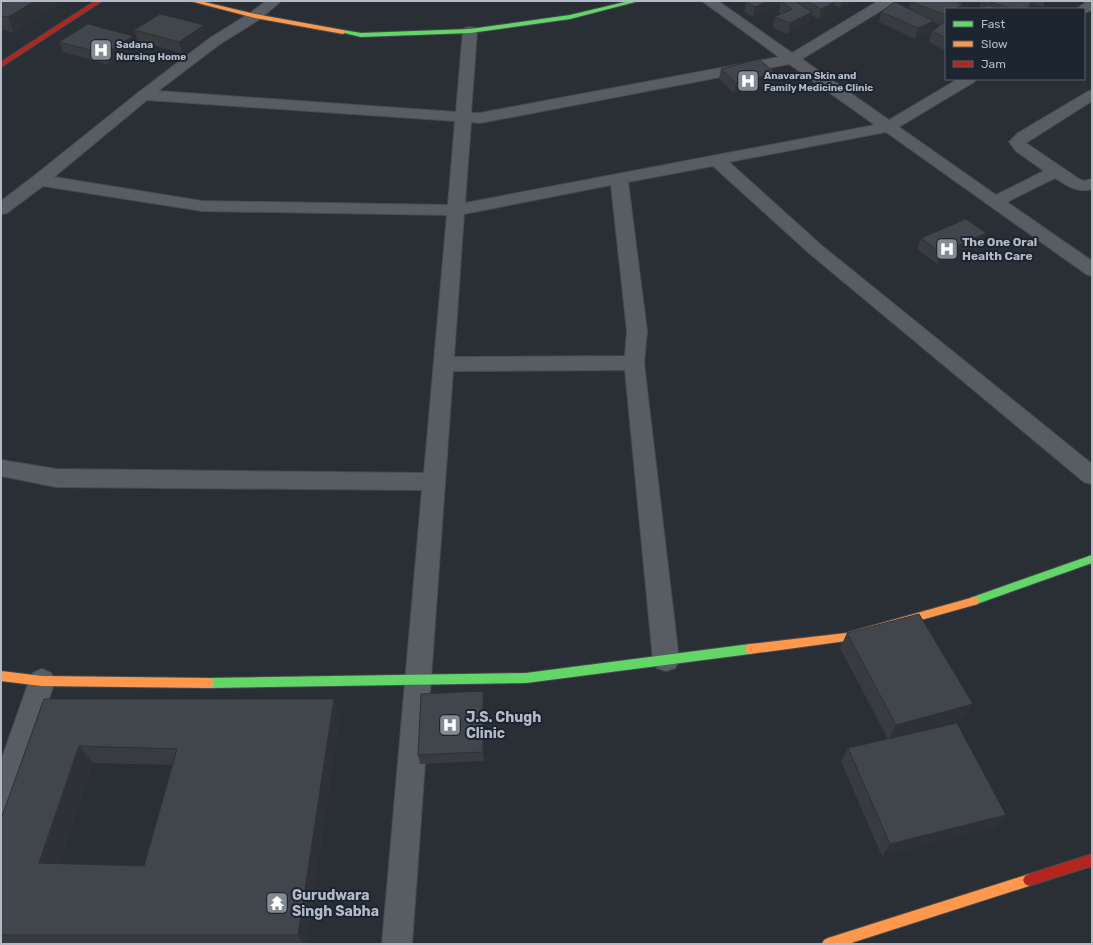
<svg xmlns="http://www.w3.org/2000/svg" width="1093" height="945" viewBox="0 0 1093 945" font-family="Rubik,sans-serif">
<rect width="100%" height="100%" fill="#292f35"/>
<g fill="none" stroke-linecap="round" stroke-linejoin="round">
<g stroke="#474b50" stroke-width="2">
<g id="street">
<path d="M266,1H281L260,19L220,44L158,91L456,112L463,31L465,28L470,27L475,28L477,31L471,113H480L779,57L702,1H718L792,53L878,1H894L892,4L802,59L889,120L958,79H976L974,82L899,127L996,195L1044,171L1016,151L1009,142L1018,133L1087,92L1092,90V101L1026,143L1079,179L1084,181L1092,179V189C1078,193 1067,186 1055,178L1007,202L1092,261V276L1086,274L886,132L729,162L821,245L1092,464V484L1084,482L809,253L713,166L628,182L647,331L644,363L679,660L675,668L666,671L657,668L653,660L625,370L453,371L412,944H382L422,490L56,487L1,476V460L56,469L424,473L447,215L202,211L43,186L7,213L1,214V201L34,176L139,92L210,38L250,13ZM789,64L875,125L465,203L471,122L480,123ZM147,100L455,121L448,205L202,201L54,177ZM611,185L627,331L625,356L454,357L464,214Z"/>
<path d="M1087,1H1092V10L1084,13V9H1077Z"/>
<path d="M42,669L51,673L55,681L15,800L11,810L1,814V761L29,681L33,673Z"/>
</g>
</g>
<g stroke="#474b50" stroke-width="2">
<g id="fast">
<path d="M629,1H639L570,19L470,33L361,37L340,32L343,30L361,33L470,29L570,15Z"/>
<path d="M1092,555V563L974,605L970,604L969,601L970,598Z"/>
<path d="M750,644L754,646L755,649L754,652L750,654L526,683L209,688L205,686L204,683L205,680L209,678L526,673Z"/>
</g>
</g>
<g stroke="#474b50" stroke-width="2">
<g id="slow">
<path d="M190,1H200L255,14L343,30L346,32L343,34L255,18Z"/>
<path d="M974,597L978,598L979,601L978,604L846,641L750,654L746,652L745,649L746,646L750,644L846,633Z"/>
<path d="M1,671L42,676L209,678L213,680L214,683L213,686L209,688L42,686L1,681Z"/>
<path d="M1029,874L1033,876L1035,880L1033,884L1029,886L848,944H822L824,940L828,938Z"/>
</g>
</g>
<g stroke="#474b50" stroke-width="2">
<g id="jam">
<path d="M95,1H102L1,67V62Z"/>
<path d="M1092,854V866L1029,886L1025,884L1023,880L1025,876L1029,874Z"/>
</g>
</g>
<use href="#street" fill="#585d63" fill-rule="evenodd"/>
<use href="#fast" fill="#63d668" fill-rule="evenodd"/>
<use href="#slow" fill="#ff974d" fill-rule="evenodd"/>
<use href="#jam" fill="#b3261e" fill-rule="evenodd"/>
</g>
<g fill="#383c41" fill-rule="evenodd">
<path d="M1,1L58,5L14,33L1,29Z"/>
<path d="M747,1H859L840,8L834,6L833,13L819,19L811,15L810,22L788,34L773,28L774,17L782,14L779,12L780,5L753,17L744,12L746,2Z"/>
<path d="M981,1H1048L1043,7L1033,4L1031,9H979Z"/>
<path d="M911,2L963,4L961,9H946V23L945,24H946V51L929,42L932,31L940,25L934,22L931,31L915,39L879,22L881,12L909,9Z"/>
<path d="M134,30L207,36L182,53L138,41Z"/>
<path d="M59,42L136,46L109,65L63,52Z"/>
<path d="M721,69L775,73L773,84L734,93L719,79Z"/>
<path d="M986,233L981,244L937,264L917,249L921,238Z"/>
<path d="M847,633L973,704L964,718L891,738L1006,815L995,827L882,856L841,761L848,748L888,739L840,648Z"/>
<path d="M44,699L340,717L306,944H1V819ZM93,763L172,765L144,866L59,864Z"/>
<path d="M484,700V761L420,764L418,755Z"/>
</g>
<g fill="#2e3135">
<path d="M35,1H56L58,5L14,33L8,17Z"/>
<path d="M768,1H787H781L780,5L753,17L755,7Z"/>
<path d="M842,1H859L840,8Z"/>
<path d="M1033,1H1034L1031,9H1027Z"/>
<path d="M1045,1H1048L1043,7Z"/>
<path d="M835,2L833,13L819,19L821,9Z"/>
<path d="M963,4L961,9H955Z"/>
<path d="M812,12L810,22L788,34L790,23Z"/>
<path d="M946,15V23L943,26Z"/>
<path d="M934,21L931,31L915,39L918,28Z"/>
<path d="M204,25L207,36L182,53L179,42Z"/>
<path d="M133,36L136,46L109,65L105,54Z"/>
<path d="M775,73L773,84L734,93L736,83Z"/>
<path d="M986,233L981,244L937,264L941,253Z"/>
<path d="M483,691L484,700V761L483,752Z"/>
<path d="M334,699L340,717L306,944H303L298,935Z"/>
<path d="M973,704L964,718L889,739L896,725Z"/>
<path d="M79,746L93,763L55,877L39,863Z"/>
<path d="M1006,815L995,827L882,856L890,844Z"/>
</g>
<g fill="#41464c" stroke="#2e3135" fill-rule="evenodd">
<path d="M1,1H35L8,17L1,16Z"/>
<path d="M747,1H768L755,7L746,2Z"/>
<path d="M781,1H795L812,12L790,23L774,17L792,9Z"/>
<path d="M806,1H832L835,2L821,9Z"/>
<path d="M912,1H955L963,4L955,9H946V15L911,2Z"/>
<path d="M987,1H1033L1027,9H1013Z"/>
<path d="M895,2L934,21L918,28L881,12Z"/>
<path d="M988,5L1001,9H980Z"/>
<path d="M160,14L204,25L179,42L134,30Z"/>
<path d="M943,23L946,24V38L932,31Z"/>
<path d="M88,24L133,36L105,54L59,42Z"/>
<path d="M759,59L775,73L736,83L721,69Z"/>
<path d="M966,219L986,233L941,253L921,238Z"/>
<path d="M919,614L973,704L896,725L847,633Z"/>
<path d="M483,691V752L418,755L421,694Z"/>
<path d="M44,699H334L298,935H1V819ZM79,746L177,749L144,866L39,863Z"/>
<path d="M957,723L1006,815L890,844L848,748Z"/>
</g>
<defs>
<g id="hospital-square" transform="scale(1.15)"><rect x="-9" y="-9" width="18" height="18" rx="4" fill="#828a94" stroke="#1c2530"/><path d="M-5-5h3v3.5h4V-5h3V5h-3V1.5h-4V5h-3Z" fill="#fff"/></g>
<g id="temple-square" transform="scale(1.15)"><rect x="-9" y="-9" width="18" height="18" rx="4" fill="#828a94" stroke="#1c2530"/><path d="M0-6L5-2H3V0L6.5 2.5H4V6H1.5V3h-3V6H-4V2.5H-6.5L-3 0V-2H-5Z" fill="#fff"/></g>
</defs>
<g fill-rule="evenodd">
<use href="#hospital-square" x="101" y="50"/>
<use href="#hospital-square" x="748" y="81"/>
<use href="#hospital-square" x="947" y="249"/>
<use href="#hospital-square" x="450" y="725"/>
<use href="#temple-square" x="277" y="903"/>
</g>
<g text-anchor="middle" stroke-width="4" stroke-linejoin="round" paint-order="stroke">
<g font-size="10" font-weight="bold" fill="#b2bbc7" stroke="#1c2530" text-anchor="start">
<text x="116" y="48">Sadana<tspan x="116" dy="12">Nursing Home</tspan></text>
<text x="764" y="79">Anavaran Skin and<tspan x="764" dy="12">Family Medicine Clinic</tspan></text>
</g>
<g font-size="12" font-weight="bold" fill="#b2bbc7" stroke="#1c2530" text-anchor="start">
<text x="962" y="246">The One Oral<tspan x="962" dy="14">Health Care</tspan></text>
</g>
<g font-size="14" font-weight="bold" fill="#b2bbc7" stroke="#1c2530" text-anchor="start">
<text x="466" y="722">J.S. Chugh<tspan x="466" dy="16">Clinic</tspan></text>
<text x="292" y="900">Gurudwara<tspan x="292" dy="16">Singh Sabha</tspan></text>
</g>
</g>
<rect width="1093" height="945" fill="none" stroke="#b2bbc7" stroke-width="4"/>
<rect x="945" y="8" width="140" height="72" fill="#1c2530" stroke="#58616c"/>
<rect x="953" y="21" width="20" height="6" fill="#63d668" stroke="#58616c"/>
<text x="981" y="28" font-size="12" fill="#b2bbc7">Fast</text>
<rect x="953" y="41" width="20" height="6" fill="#ff974d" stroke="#58616c"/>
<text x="981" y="48" font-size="12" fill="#b2bbc7">Slow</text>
<rect x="953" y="61" width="20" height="6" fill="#b3261e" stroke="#58616c"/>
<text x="981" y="68" font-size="12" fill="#b2bbc7">Jam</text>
</svg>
